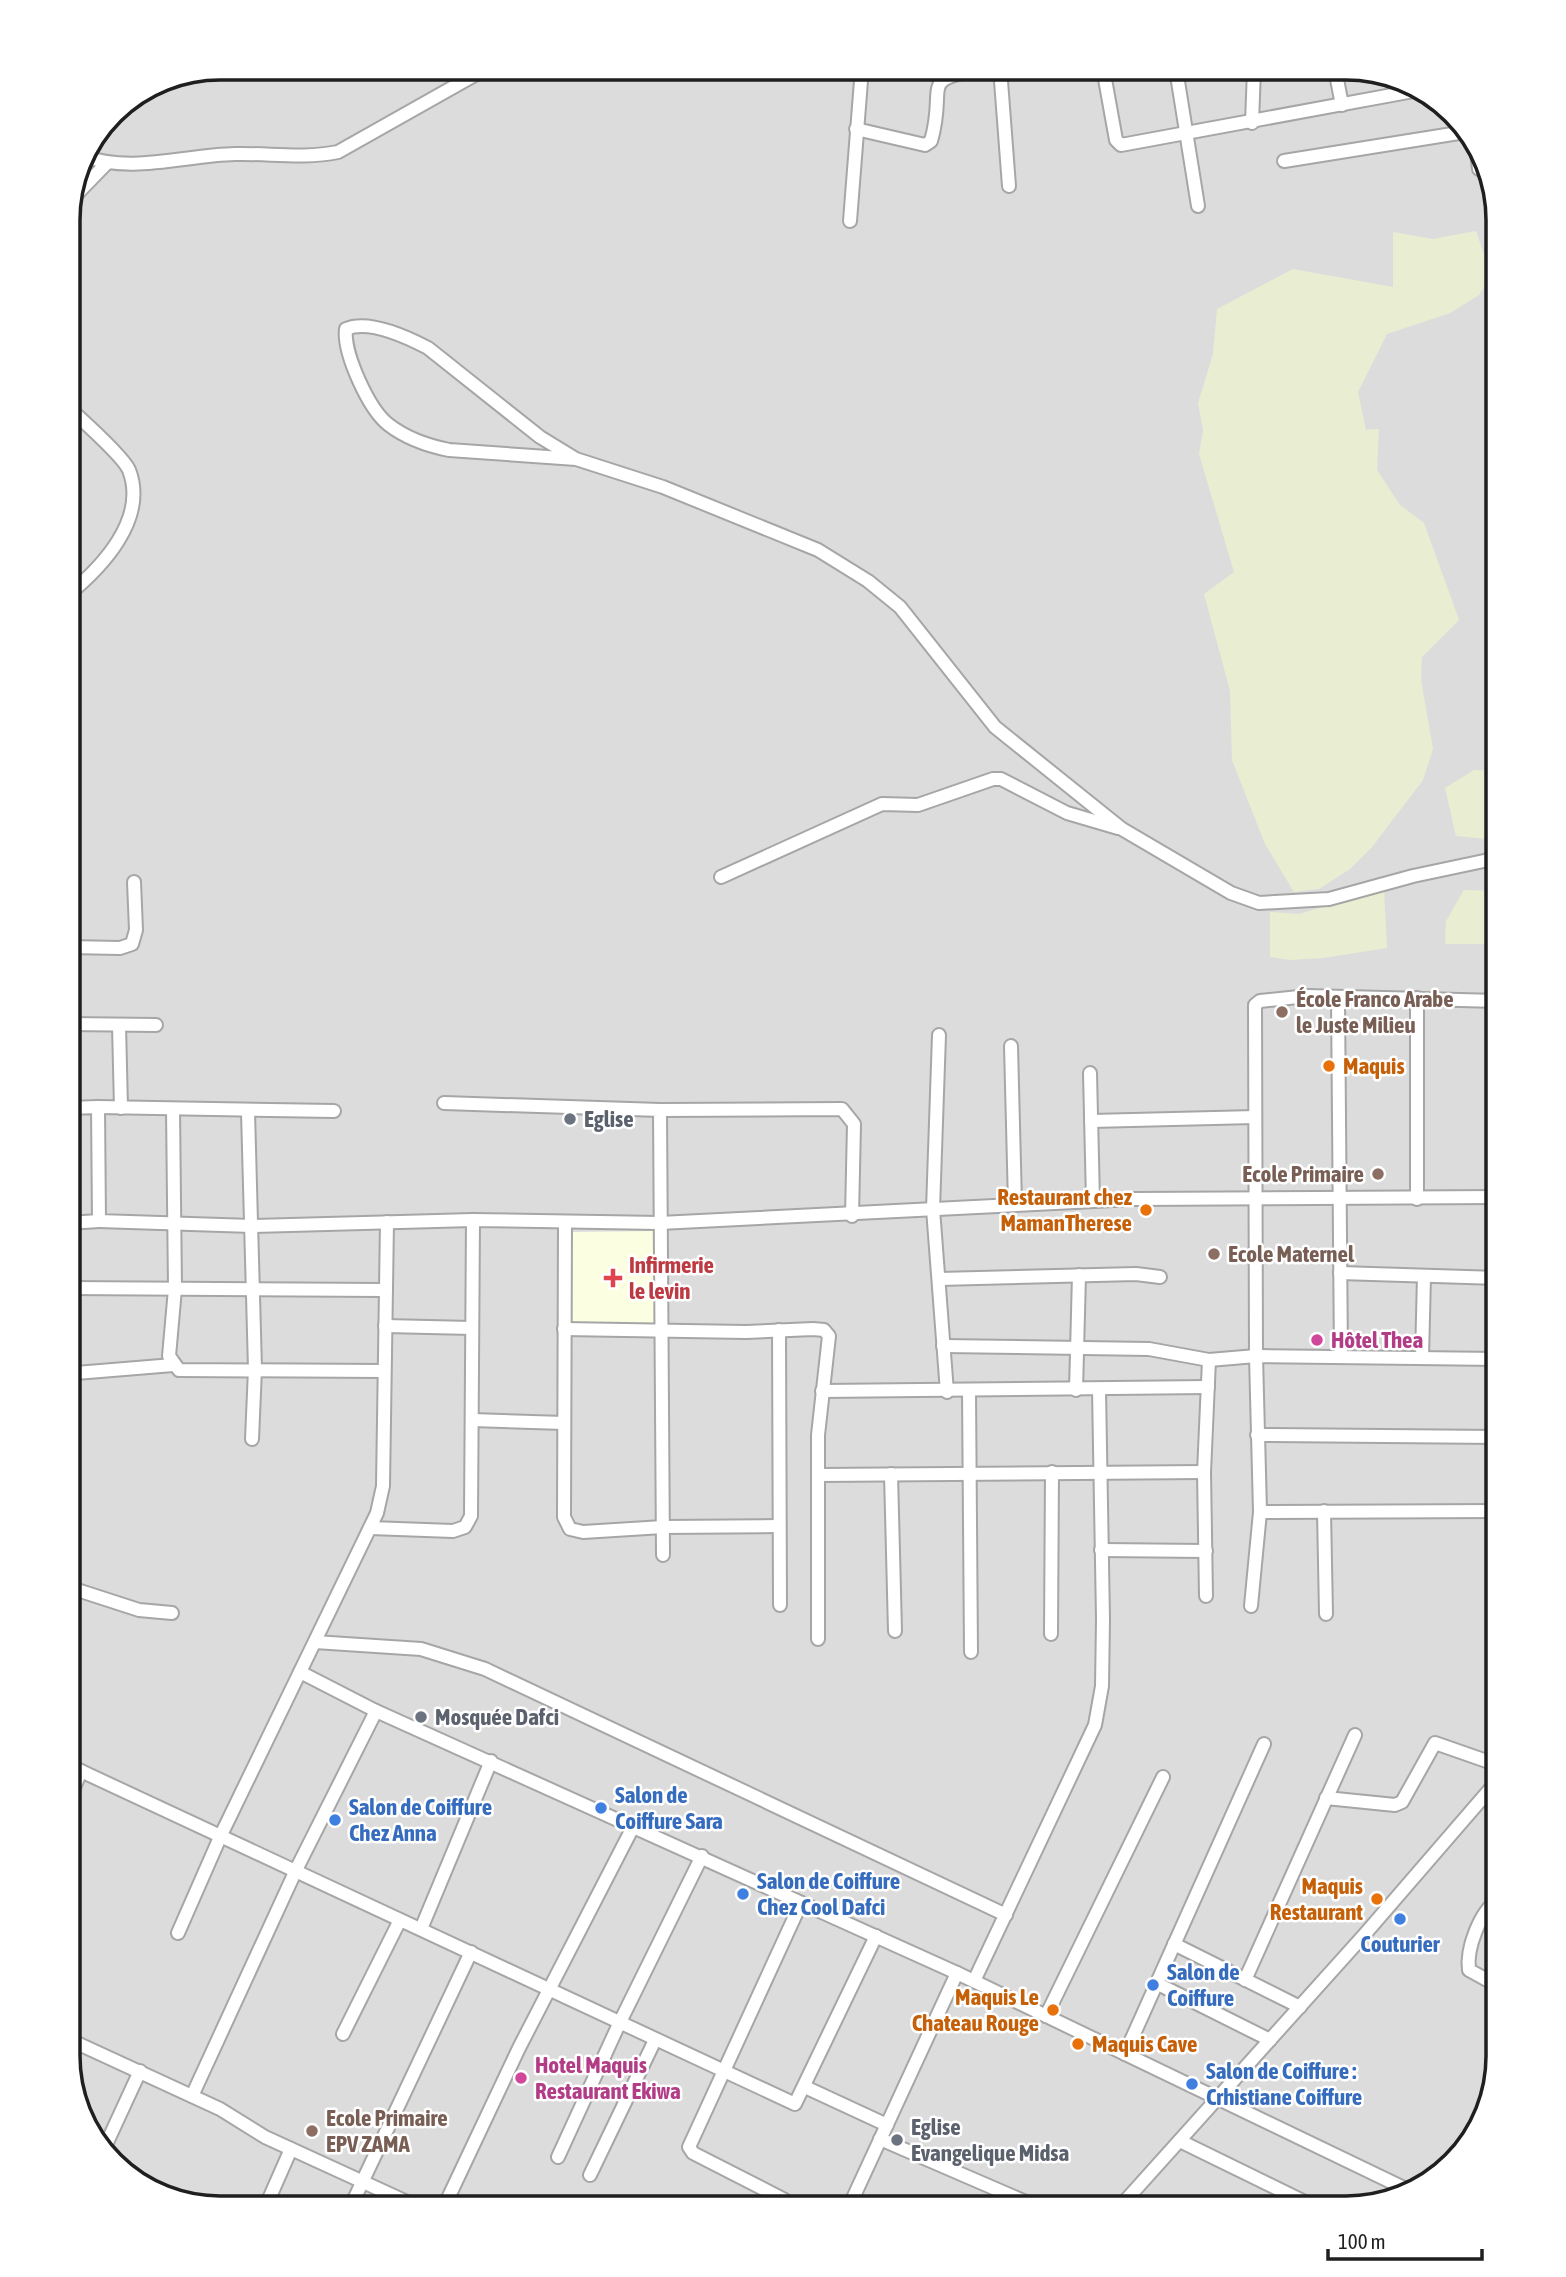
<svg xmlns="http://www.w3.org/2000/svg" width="1566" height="2277" viewBox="0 0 1566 2277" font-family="'Asap Condensed',sans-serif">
<rect width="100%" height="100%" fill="#f0ede6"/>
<path fill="#dddcdc" d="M221,68L1355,69L1430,94L1477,145L1498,221V2056L1477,2133L1421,2188L1345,2209L211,2208L136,2183L89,2132L68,2056L69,211L80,162L113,113L163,80Z"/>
<path fill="#fbfee0" d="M654,1231L656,1326L570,1324V1232Z"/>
<g fill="#e9eed2">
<path d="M1476,231L1491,275L1479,295L1450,313L1387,334L1358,392L1366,430L1379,429L1377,470L1400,505L1424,523L1459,620L1422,657L1421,680L1433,749L1423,780L1372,847L1350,869L1319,889L1294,892L1265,844L1232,760L1230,691L1204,594L1234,572L1199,454L1203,430L1198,403L1213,354L1217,309L1293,269L1393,287V232L1433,239Z"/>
<path d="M1474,770L1498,771V840L1456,836L1445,788Z"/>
<path d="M1384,889L1387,948L1323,958L1290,960L1270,957V912L1299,914Z"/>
<path d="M1464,890L1498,891V944H1445L1446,921Z"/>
</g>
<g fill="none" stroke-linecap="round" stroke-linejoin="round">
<g stroke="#a6a6a6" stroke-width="16">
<g id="minor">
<path d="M1000,68L1009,186"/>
<path d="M1103,68L1116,140L1121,145L1419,90"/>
<path d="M1176,69L1198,206"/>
<path d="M1335,69L1342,105"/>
<path d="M1252,123L1254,69"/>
<path d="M856,129L925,145L931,141C948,83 914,79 991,68"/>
<path d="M1476,144L1479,169H1484"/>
<path d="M84,156C131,174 186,155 235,154C269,153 303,159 338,152L487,68"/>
<path d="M1284,161L1465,132"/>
<path d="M72,199L106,164"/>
<path d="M850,221L862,68"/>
<path d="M576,459L540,437L428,348C407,337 369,319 346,329C343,353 369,410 389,425C406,438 429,446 449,450L576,459L663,487L818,550L868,581L900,607L995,727L1122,829L1231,893L1259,903L1329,899L1413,876L1498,858"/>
<path d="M68,595C102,567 148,519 129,470C123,456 82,420 69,408"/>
<path d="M721,877L882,804L918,805L993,779H1001L1067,813L1118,828"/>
<path d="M68,947L120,948L132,944L136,930L134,882"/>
<path d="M1338,998L1341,1357"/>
<path d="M1417,998V1199"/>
<path d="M68,1024L156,1025"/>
<path d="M119,1025L121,1108"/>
<path d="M939,1035L933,1209L947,1392"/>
<path d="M1011,1046L1015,1204"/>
<path d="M1090,1073L1093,1201"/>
<path d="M444,1103L660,1110L663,1555"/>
<path d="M98,1107L334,1111"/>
<path d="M68,1108L98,1107L99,1221L252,1226L473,1220L660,1223L1134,1199L1498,1197"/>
<path d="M173,1109L175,1289L169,1356L179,1370L384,1371"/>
<path d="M660,1110L842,1109L854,1124L852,1216"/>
<path d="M248,1112L255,1369L252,1439"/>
<path d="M1091,1121L1255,1117"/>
<path d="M565,1222L564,1517L570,1529L583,1532L663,1527L779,1526"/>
<path d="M68,1223L99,1221"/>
<path d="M1340,1273L1498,1278"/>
<path d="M939,1279L1136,1274L1160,1277"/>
<path d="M68,1288L386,1290"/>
<path d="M385,1326L472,1328"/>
<path d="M564,1329L746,1332L813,1329L824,1330L829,1336L818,1435V1639"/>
<path d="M779,1330L780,1605"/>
<path d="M943,1346L1149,1349L1209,1360L1256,1356L1498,1359"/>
<path d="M1422,1358L1424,1276"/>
<path d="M76,1373L173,1365"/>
<path d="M1076,1390L1079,1275"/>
<path d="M822,1391L1208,1387"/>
<path d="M969,1391L971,1652"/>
<path d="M472,1420L564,1423"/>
<path d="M1257,1435L1498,1437"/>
<path d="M891,1474L895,1631"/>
<path d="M819,1475L1204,1472"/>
<path d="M1324,1511L1326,1614"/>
<path d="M1260,1512L1498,1511"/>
<path d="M370,1528L453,1531L465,1527L471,1516L473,1220"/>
<path d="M1101,1550L1206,1551"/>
<path d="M68,1587L139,1610L172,1613"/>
<path d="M1206,1596L1204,1472L1209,1360"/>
<path d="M1251,1606L1260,1512L1256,1356L1255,1005L1260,1001L1308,996L1498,1001"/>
<path d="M1051,1634L1052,1472"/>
<path d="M315,1642L421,1649L485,1669L1006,1915"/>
<path d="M300,1672L376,1711L957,1973L1410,2191"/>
<path d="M68,1765L795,2104L876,1936"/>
<path d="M1326,1798L1395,1805L1402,1802L1435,1743L1498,1765"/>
<path d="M68,1802L81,1771"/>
<path d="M421,1929L491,1761"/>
<path d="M178,1933L221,1835L377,1513L383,1486L387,1222"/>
<path d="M1174,1944L1300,2007"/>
<path d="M1245,1980L1355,1735"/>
<path d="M974,1981L1095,1725L1102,1686L1103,1619L1099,1389"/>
<path d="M1156,1983L1270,2040"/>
<path d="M1498,1986L1469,1970C1466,1949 1480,1911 1498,1900"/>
<path d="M1046,2016L1163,1777"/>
<path d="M343,2034L400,1920"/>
<path d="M68,2039L220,2109L265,2137L420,2208"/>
<path d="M1125,2054L1264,1744"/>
<path d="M805,2087L887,2125"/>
<path d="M192,2096L296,1870L376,1711"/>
<path d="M880,2139L1042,2209"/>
<path d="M1180,2141L1319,2209"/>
<path d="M104,2149L140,2071"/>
<path d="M558,2157L619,2024L702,1856"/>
<path d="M590,2175L655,2040"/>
<path d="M265,2208L291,2149"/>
<path d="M350,2208L471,1952"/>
<path d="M443,2209L519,2048L634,1825"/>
<path d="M784,2209L787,2202L783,2199L693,2153L689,2147L801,1903"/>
<path d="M848,2209L957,1973"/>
<path d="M1118,2209L1365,1934L1498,1780"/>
</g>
</g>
<use href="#minor" stroke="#fff" stroke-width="12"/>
</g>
<g fill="#8d6e63" stroke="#fff" stroke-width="2.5">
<circle cx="1282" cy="1012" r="7"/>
<circle cx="1378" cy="1174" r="7"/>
<circle cx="1214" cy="1254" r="7"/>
<circle cx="312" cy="2131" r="7"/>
</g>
<g fill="#e8710a" stroke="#fff" stroke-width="2.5">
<circle cx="1329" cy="1066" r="7"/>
<circle cx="1146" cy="1210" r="7"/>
<circle cx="1377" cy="1899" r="7"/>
<circle cx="1053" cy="2010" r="7"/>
<circle cx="1078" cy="2044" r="7"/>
</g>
<g fill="#6b7280" stroke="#fff" stroke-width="2.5">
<circle cx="570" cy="1119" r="7"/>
<circle cx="421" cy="1717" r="7"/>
<circle cx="897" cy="2140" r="7"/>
</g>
<path fill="#e0444e" stroke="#fff" stroke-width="2.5" d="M609.5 1267.5h7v7h7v7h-7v7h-7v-7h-7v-7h7z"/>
<g fill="#d1479c" stroke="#fff" stroke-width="2.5">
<circle cx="1317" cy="1340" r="7"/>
<circle cx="521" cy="2078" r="7"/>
</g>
<g fill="#3f7fe0" stroke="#fff" stroke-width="2.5">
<circle cx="601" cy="1808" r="7"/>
<circle cx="335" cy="1820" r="7"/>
<circle cx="743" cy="1894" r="7"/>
<circle cx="1400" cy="1919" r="7"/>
<circle cx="1153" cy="1985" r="7"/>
<circle cx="1192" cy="2084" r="7"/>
</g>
<g text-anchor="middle" stroke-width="5" stroke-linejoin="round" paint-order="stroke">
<g font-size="23" font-weight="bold" fill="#785e54" stroke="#fff" text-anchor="start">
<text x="1296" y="1007">École Franco Arabe<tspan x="1296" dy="26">le Juste Milieu</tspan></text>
<text x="1364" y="1182" text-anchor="end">Ecole Primaire</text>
<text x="1228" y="1262">Ecole Maternel</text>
<text x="326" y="2126">Ecole Primaire<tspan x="326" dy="26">EPV ZAMA</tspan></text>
</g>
<g font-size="23" font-weight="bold" fill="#c56008" stroke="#fff" text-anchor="end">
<text x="1343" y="1074" text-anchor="start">Maquis</text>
<text x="1132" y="1205">Restaurant chez<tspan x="1132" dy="26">MamanTherese</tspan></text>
<text x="1363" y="1894">Maquis<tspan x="1363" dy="26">Restaurant</tspan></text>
<text x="1039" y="2005">Maquis Le<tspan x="1039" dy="26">Chateau Rouge</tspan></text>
<text x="1092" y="2052" text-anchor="start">Maquis Cave</text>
</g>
<g font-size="23" font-weight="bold" fill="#5b616d" stroke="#fff" text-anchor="start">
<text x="584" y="1127">Eglise</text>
<text x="435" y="1725">Mosquée Dafci</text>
<text x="911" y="2135">Eglise<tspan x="911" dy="26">Evangelique Midsa</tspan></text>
</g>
<g font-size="23" font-weight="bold" fill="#be3a42" stroke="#fff" text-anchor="start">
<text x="629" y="1273">Infirmerie<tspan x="629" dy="26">le levin</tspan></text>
</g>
<g font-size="23" font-weight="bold" fill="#b23c85" stroke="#fff" text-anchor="start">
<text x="1331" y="1348">Hôtel Thea</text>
<text x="535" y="2073">Hotel Maquis<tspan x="535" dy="26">Restaurant Ekiwa</tspan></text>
</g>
<g font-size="23" font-weight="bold" fill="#366cbe" stroke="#fff" text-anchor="start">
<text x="615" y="1803">Salon de<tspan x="615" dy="26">Coiffure Sara</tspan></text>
<text x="349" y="1815">Salon de Coiffure<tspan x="349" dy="26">Chez Anna</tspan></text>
<text x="757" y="1889">Salon de Coiffure<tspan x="757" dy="26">Chez Cool Dafci</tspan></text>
<text x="1400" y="1952" text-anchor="middle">Couturier</text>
<text x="1167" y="1980">Salon de<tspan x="1167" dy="26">Coiffure</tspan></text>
<text x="1206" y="2079">Salon de Coiffure :<tspan x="1206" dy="26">Crhistiane Coiffure</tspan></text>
</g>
</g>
<path d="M0 0H1566V2277H0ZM220 80H1346A140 140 0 0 1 1486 220V2056A140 140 0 0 1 1346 2196H220A140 140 0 0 1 80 2056V220A140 140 0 0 1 220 80Z" fill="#fff" fill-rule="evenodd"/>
<path fill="none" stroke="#1f1f1f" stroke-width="3.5" d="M220 80H1346A140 140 0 0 1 1486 220V2056A140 140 0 0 1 1346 2196H220A140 140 0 0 1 80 2056V220A140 140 0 0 1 220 80Z"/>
<path d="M1328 2249v10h154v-10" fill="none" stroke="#1f1f1f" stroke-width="3.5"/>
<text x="1338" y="2249" font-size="21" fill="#1f1f1f" stroke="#ffffff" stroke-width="5" paint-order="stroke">100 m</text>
</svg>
